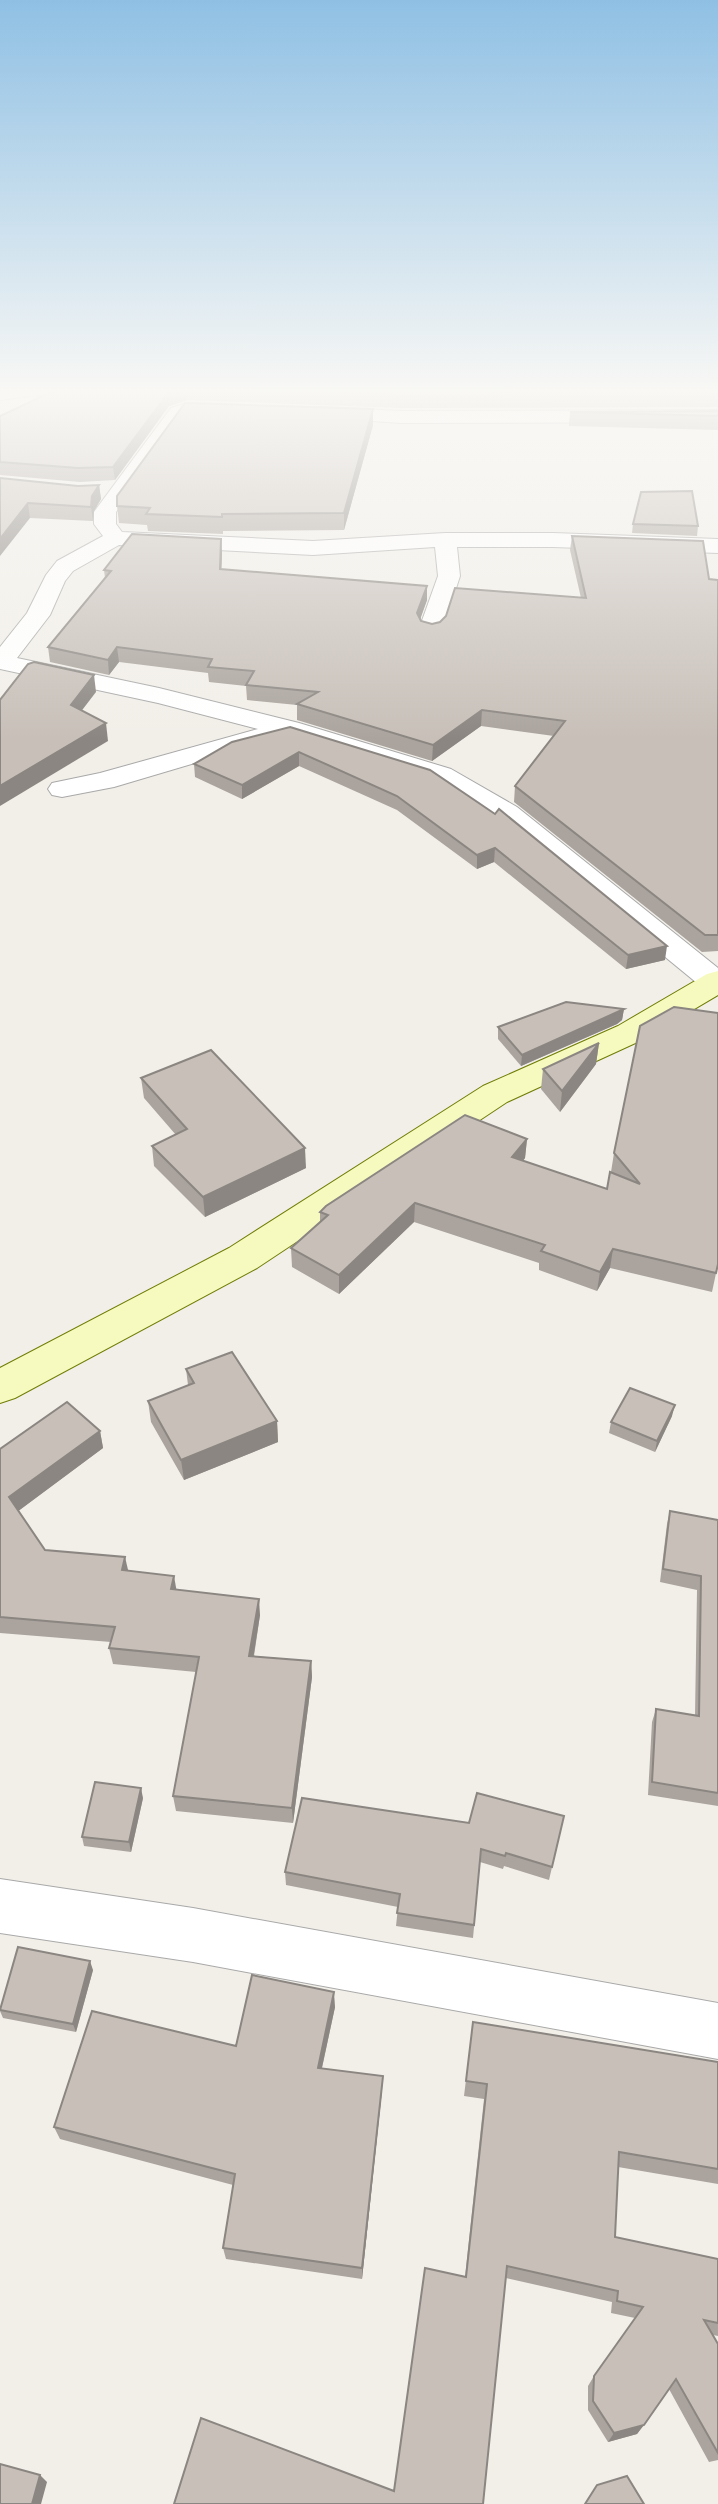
<svg xmlns="http://www.w3.org/2000/svg" width="718" height="2504" viewBox="0 0 718 2504" font-family="'Public Sans',sans-serif">
<rect width="100%" height="100%" fill="#f2efe9"/>
<g fill="none" stroke-linecap="round" stroke-linejoin="round">
<g stroke="#a9a9a9" stroke-width="2">
<g id="street">
<path d="M0,388H53L44,394L0,400Z"/>
<path d="M187,403L232,404L241,410L232,416H185L116,512V524L122,532L313,541L445,533H553L718,539V553L553,547H457L460,576L443,629L439,634L431,636L423,634L419,629L438,576L435,547L313,555L119,545L73,571L65,581L50,615L17,658L159,688L299,723L451,769L517,807L718,968V990L703,988L497,819L431,781L286,736L114,787L62,797L52,795L48,789L52,783L100,773L258,729L158,703L0,669V647L27,613L46,575L57,561L103,536L94,524V512L171,408Z"/>
<path d="M321,407L401,411L718,410V422L401,423L314,417L311,413L314,409Z"/>
<path d="M0,1879L193,1908L718,2003V2059L193,1962L0,1933Z"/>
</g>
</g>
<g stroke="#707d05" stroke-width="2">
<path id="secondary" d="M718,971V995L642,1040L507,1102L257,1268L15,1398L0,1403V1368L229,1248L483,1086L618,1026L707,974Z"/>
</g>
<use href="#street" fill="#fff" fill-rule="evenodd"/>
<use href="#secondary" fill="#f7fabf" fill-rule="evenodd"/>
</g>
<g fill="#aba49e">
<path d="M60,388H718V407L401,408L187,400L169,406L115,480L80,482L0,475V416Z"/>
<path d="M718,411V430L569,426L570,412Z"/>
<path d="M373,425L344,530L223,531V534L148,531L147,525L119,523L117,506Z"/>
<path d="M0,478L78,486L99,485L101,499L94,511L93,521L30,518Z"/>
<path d="M633,524L698,526L697,536L632,533Z"/>
<path d="M572,536L709,579L718,580V951L702,952L514,802L515,786L554,736L481,726L432,761L297,720V705L247,700L246,686L209,682L208,673L119,662L109,675L50,662L48,647L105,578L104,570L222,553L221,569L427,600L420,619L421,621L432,624L581,598L570,550Z"/>
<path d="M232,742L430,770L665,960L626,969L494,862L477,869L397,810L299,766L242,799L195,777L194,764Z"/>
<path d="M624,1009L622,1020L617,1024L521,1066L498,1039V1027Z"/>
<path d="M599,1043L596,1064L560,1112L541,1089L543,1069Z"/>
<path d="M141,1078L306,1168L205,1217L154,1166L152,1146L176,1135L144,1098Z"/>
<path d="M527,1139L525,1158L523,1161L607,1189L611,1172L614,1153L718,1264L712,1292L610,1268L597,1291L539,1270V1263L414,1222L339,1294L292,1267L291,1248L320,1223V1212Z"/>
<path d="M186,1369L277,1421L278,1442L184,1480L151,1422L148,1401L188,1385Z"/>
<path d="M672,1416L655,1452L609,1433L611,1422Z"/>
<path d="M100,1431L103,1448L18,1511L45,1550L128,1571L176,1590L260,1615L254,1656L311,1661L312,1677L293,1823L176,1811L173,1796L196,1672L113,1664L109,1648L111,1642L0,1633V1449Z"/>
<path d="M670,1511L718,1520V1806L648,1795L652,1722L656,1709L695,1716L697,1590L660,1582L667,1524Z"/>
<path d="M143,1798L131,1852L84,1846L82,1837Z"/>
<path d="M564,1816L549,1880L504,1866L503,1869L480,1862L473,1938L396,1926L398,1907L286,1885L285,1872L469,1823Z"/>
<path d="M93,1970L76,2032L3,2018L0,2011V2007Z"/>
<path d="M335,2007L322,2068L382,2090L362,2279L226,2259L223,2248L233,2185L60,2139L54,2127L236,2046Z"/>
<path d="M473,2022L718,2062V2184L618,2167L615,2237L718,2259V2336L713,2335L718,2344V2460L709,2462L669,2389L637,2434L608,2442L588,2410V2386L594,2376L635,2318L611,2313L612,2302L506,2278L394,2491L465,2277L484,2099L464,2096Z"/>
</g>
<g fill="#8b8681">
<path d="M184,388H186L187,400L169,406L115,480L113,467L168,393Z"/>
<path d="M373,409V425L344,530V513Z"/>
<path d="M99,485L101,499L94,511L93,521L91,507L92,496Z"/>
<path d="M28,503L30,518L0,556V539Z"/>
<path d="M221,539L222,553L221,584L220,569Z"/>
<path d="M427,586V600L417,628V613Z"/>
<path d="M117,647L119,662L109,675L108,660Z"/>
<path d="M94,675L96,692L73,722L71,705Z"/>
<path d="M482,710L481,726L432,761L433,745Z"/>
<path d="M106,723L108,741L0,806V786Z"/>
<path d="M299,752V766L242,799V785Z"/>
<path d="M495,848L494,862L477,869V855Z"/>
<path d="M667,946L665,960L626,969L628,955Z"/>
<path d="M624,1009L622,1020L617,1024L521,1066L522,1055Z"/>
<path d="M599,1043L596,1064L560,1112L562,1091Z"/>
<path d="M527,1139L525,1158L511,1176L512,1157Z"/>
<path d="M305,1148L306,1168L205,1217L203,1197Z"/>
<path d="M415,1203L414,1222L339,1294V1275Z"/>
<path d="M613,1249L610,1268L597,1291L600,1272Z"/>
<path d="M675,1405L672,1416L655,1452L657,1441Z"/>
<path d="M277,1421L278,1442L184,1480L181,1460Z"/>
<path d="M100,1431L103,1448L13,1515L9,1497Z"/>
<path d="M125,1557L129,1574L122,1570Z"/>
<path d="M174,1576L177,1593L171,1589Z"/>
<path d="M259,1599L260,1615L251,1672L249,1656Z"/>
<path d="M311,1661L312,1677L293,1823L292,1808Z"/>
<path d="M141,1788L143,1798L131,1852L129,1842Z"/>
<path d="M90,1961L93,1970L76,2032L73,2024Z"/>
<path d="M334,1992L335,2007L319,2081L318,2068Z"/>
<path d="M383,2076L382,2090L362,2279V2268Z"/>
<path d="M644,2425L637,2434L608,2442L614,2433Z"/>
<path d="M40,2475L47,2482L41,2504H32Z"/>
</g>
<g fill="#c7bfb8" stroke="#8b8681" stroke-width="2">
<path d="M60,388H184L168,393L113,467L78,468L0,462V416Z"/>
<path d="M208,388H718V394L401,395Z"/>
<path d="M185,403L373,409L344,513L222,514V517L146,514L150,508L117,506V496Z"/>
<path d="M718,411V416L570,412Z"/>
<path d="M0,478L78,486L99,485L92,496L91,507L28,503L0,539Z"/>
<path d="M692,491L698,526L633,524L641,492Z"/>
<path d="M132,534L221,539L220,569L427,586L417,613L421,621L432,624L440,622L446,616L455,588L586,598L572,536L703,541L709,579L718,580V935H705L515,786L565,721L482,710L433,745L297,704L318,692L246,685L254,671L208,667L212,659L117,647L108,660L48,647L111,571L104,570Z"/>
<path d="M34,662L94,675L71,705L106,723L0,786V700L28,664Z"/>
<path d="M290,727L430,770L495,814L499,809L667,946L628,955L495,848L477,855L397,796L299,752L242,785L194,764L232,742Z"/>
<path d="M566,1002L624,1009L522,1055L498,1027Z"/>
<path d="M674,1007L718,1013V1264L716,1273L613,1249L600,1272L541,1251L545,1245L415,1203L339,1275L291,1248L328,1215L320,1212L326,1206L465,1115L527,1139L512,1157L607,1189L610,1172L640,1184L614,1153L640,1026Z"/>
<path d="M599,1043L562,1091L543,1069Z"/>
<path d="M211,1050L305,1148L203,1197L152,1146L187,1129L141,1078Z"/>
<path d="M232,1352L277,1421L181,1460L148,1401L194,1383L186,1369Z"/>
<path d="M630,1388L675,1405L657,1441L611,1422Z"/>
<path d="M67,1402L100,1431L9,1497L45,1550L125,1557L122,1570L174,1576L171,1589L259,1599L249,1656L311,1661L292,1808L173,1796L199,1657L109,1648L115,1627L0,1617V1449Z"/>
<path d="M670,1511L718,1520V1793L652,1782L656,1709L699,1716L701,1576L663,1569Z"/>
<path d="M95,1782L141,1788L129,1842L82,1837Z"/>
<path d="M477,1793L564,1816L552,1867L506,1853L505,1856L481,1849L474,1925L397,1913L400,1894L285,1872L302,1798L469,1823Z"/>
<path d="M18,1947L90,1961L73,2024L0,2010Z"/>
<path d="M252,1975L334,1992L318,2068L383,2076L362,2268L223,2248L235,2174L54,2127L92,2011L236,2046Z"/>
<path d="M473,2022L718,2062V2169L619,2152L615,2237L718,2259V2323L704,2320L718,2344V2453L676,2379L644,2425L614,2433L593,2401L594,2376L643,2307L617,2301L618,2291L507,2266L483,2504H174L201,2418L394,2491L425,2268L466,2277L487,2084L466,2081Z"/>
<path d="M0,2464L40,2475L32,2504H0Z"/>
<path d="M627,2476L644,2504H585L597,2485Z"/>
</g>
<linearGradient id="sky" x2="0" y2="1"><stop stop-color="#8fc0e4"/><stop offset="0.53" stop-color="#f9f8f5"/><stop offset="1" stop-color="#f9f8f5" stop-opacity="0"/></linearGradient>
<rect width="718" height="739" fill="url(#sky)"/>
</svg>
